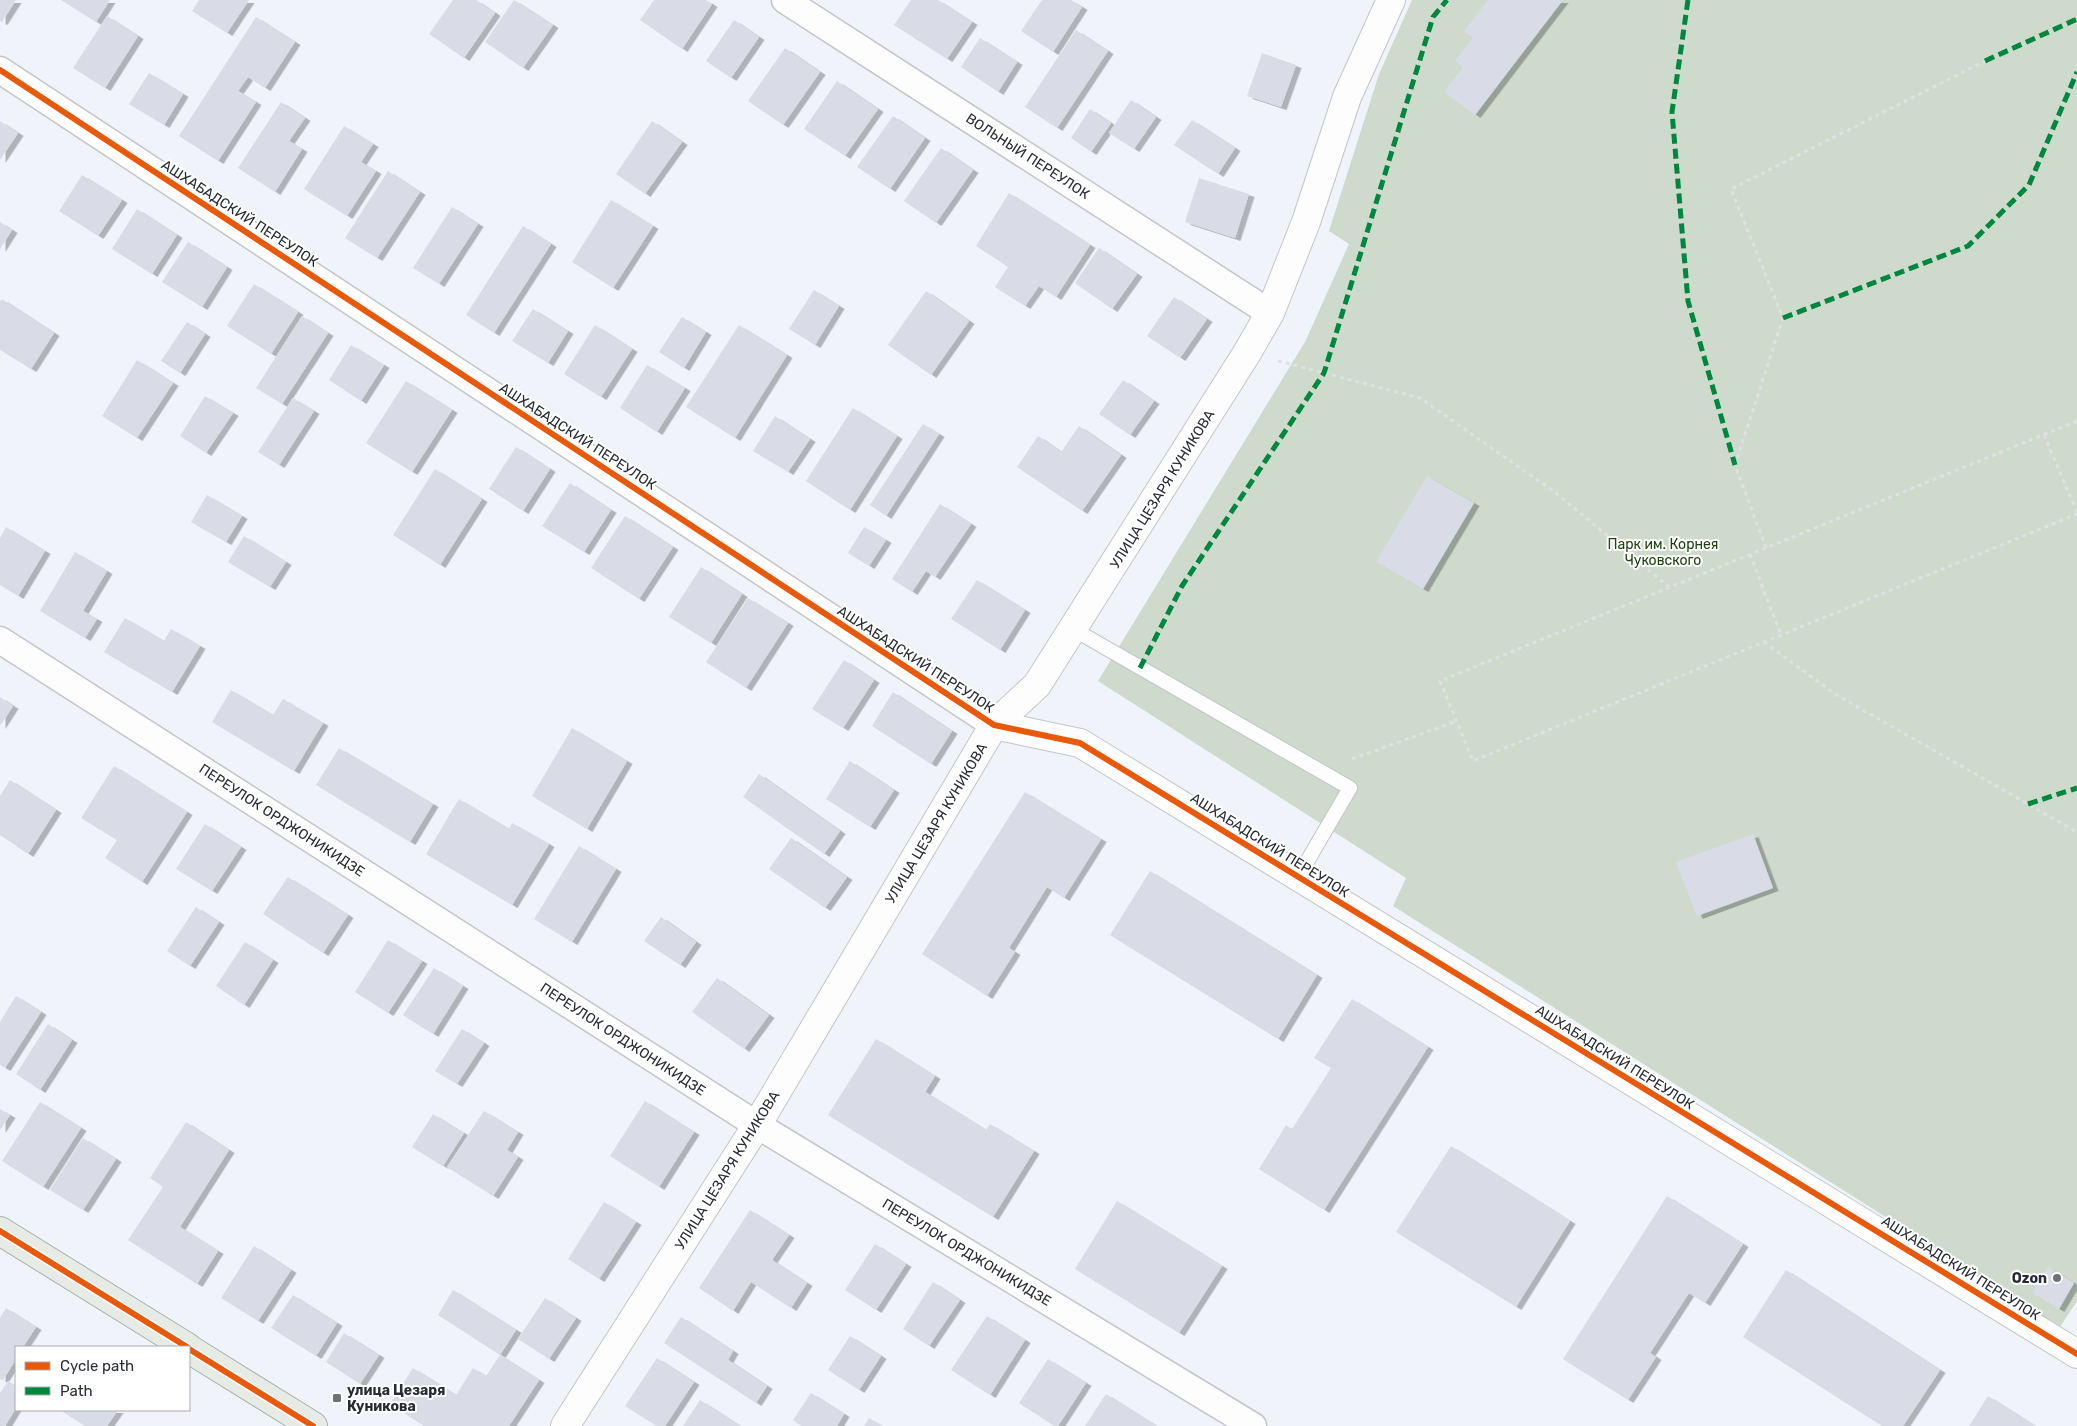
<svg xmlns="http://www.w3.org/2000/svg" width="2077" height="1426" viewBox="0 0 2077 1426" font-family="Rubik,sans-serif">
<defs>
<filter id="shadow"><feDropShadow dx="5.5" dy="3" stdDeviation="0" flood-color="#0004"/></filter>
</defs>
<rect width="100%" height="100%" fill="#f1f3fa"/>
<path fill="#cddacc" d="M1412,0H2077V1301L2060,1327L1393,906L1406,878L1098,681L1305,342L1349,244L1329,231L1379,74Z"/>
<g fill="#d9dce6" filter="url(#shadow)">
<path d="M0,0H16L2,22L0,21Z"/>
<path d="M61,0H110L96,22Z"/>
<path d="M199,0H249L227,33L192,11Z"/>
<path d="M453,0H476L495,13L464,58L429,34Z"/>
<path d="M514,0L553,25L523,68L485,42Z"/>
<path d="M654,0H706L712,4L682,49L640,20Z"/>
<path d="M911,0H938L972,22L947,59L894,25Z"/>
<path d="M1042,0H1071L1082,7L1053,52L1021,31Z"/>
<path d="M1488,0H1563L1475,115L1444,92L1463,67L1455,61L1473,38L1464,31Z"/>
<path d="M107,16L138,36L105,88L73,68Z"/>
<path d="M256,17L295,42L265,88L248,77L238,91L256,102L218,161L179,136Z"/>
<path d="M734,20L759,37L731,78L706,61Z"/>
<path d="M1076,30L1108,51L1057,128L1025,107Z"/>
<path d="M980,38L1017,62L998,92L961,67Z"/>
<path d="M785,48L820,72L783,125L748,101Z"/>
<path d="M1262,53L1296,65L1281,107L1247,96Z"/>
<path d="M149,73L183,94L164,125L129,104Z"/>
<path d="M837,81L878,109L845,156L804,129Z"/>
<path d="M1131,100L1156,117L1134,149L1109,133Z"/>
<path d="M281,102L305,118L289,141L302,149L275,192L238,168Z"/>
<path d="M1090,109L1111,123L1091,152L1071,138Z"/>
<path d="M893,116L925,138L890,189L857,167Z"/>
<path d="M1192,120L1235,148L1218,174L1174,145Z"/>
<path d="M0,121L18,133L0,160Z"/>
<path d="M652,121L682,142L645,194L616,174Z"/>
<path d="M344,126L373,144L361,162L376,171L347,216L304,189Z"/>
<path d="M941,148L973,170L936,223L904,201Z"/>
<path d="M388,171L420,192L377,258L345,238Z"/>
<path d="M82,175L122,200L98,236L59,211Z"/>
<path d="M1199,178L1249,194L1235,238L1185,222Z"/>
<path d="M1009,193L1090,245L1056,297L1039,286L1025,306L995,287L1008,267L976,246Z"/>
<path d="M611,200L653,226L613,288L572,262Z"/>
<path d="M452,207L478,224L439,284L413,268Z"/>
<path d="M137,209L177,235L152,274L112,249Z"/>
<path d="M0,222L12,230L0,249Z"/>
<path d="M523,226L551,244L494,333L466,315Z"/>
<path d="M188,242L227,267L202,307L162,282Z"/>
<path d="M1099,248L1137,274L1112,309L1075,283Z"/>
<path d="M254,284L298,312L271,354L227,326Z"/>
<path d="M814,290L839,306L815,345L789,329Z"/>
<path d="M926,291L969,321L931,375L888,345Z"/>
<path d="M1174,297L1207,319L1180,358L1147,336Z"/>
<path d="M2,299L54,333L31,369L0,350V302Z"/>
<path d="M533,309L568,331L548,363L512,341Z"/>
<path d="M302,316L328,333L282,404L256,388Z"/>
<path d="M682,317L706,332L684,368L659,352Z"/>
<path d="M187,322L205,334L180,373L161,361Z"/>
<path d="M595,325L632,349L601,397L564,374Z"/>
<path d="M739,325L787,355L735,438L686,407Z"/>
<path d="M351,345L384,365L361,401L329,380Z"/>
<path d="M137,360L173,383L137,438L102,416Z"/>
<path d="M647,365L685,388L657,432L620,408Z"/>
<path d="M1123,380L1154,401L1130,435L1099,414Z"/>
<path d="M406,381L452,410L412,472L366,443Z"/>
<path d="M205,396L233,413L206,453L180,436Z"/>
<path d="M293,398L314,411L279,465L258,452Z"/>
<path d="M853,408L897,436L850,510L806,481Z"/>
<path d="M775,416L810,439L788,472L753,451Z"/>
<path d="M923,424L939,434L886,516L870,505Z"/>
<path d="M1079,426L1121,455L1082,511L1017,467L1038,436L1061,452Z"/>
<path d="M516,447L550,469L523,511L489,489Z"/>
<path d="M435,469L482,499L440,565L393,535Z"/>
<path d="M1427,476L1474,503L1423,589L1376,562Z"/>
<path d="M570,483L611,510L584,552L542,526Z"/>
<path d="M207,495L242,516L226,542L191,522Z"/>
<path d="M940,504L971,524L935,577L926,571L912,592L892,579Z"/>
<path d="M625,516L673,547L639,599L591,568Z"/>
<path d="M6,527L45,551L18,596L0,585V538Z"/>
<path d="M864,527L886,540L869,566L848,553Z"/>
<path d="M244,536L286,562L270,587L228,562Z"/>
<path d="M75,552L107,571L83,611L97,619L85,638L40,611Z"/>
<path d="M701,567L742,594L711,643L669,617Z"/>
<path d="M977,580L1025,610L1000,650L951,619Z"/>
<path d="M748,598L788,623L746,688L706,662Z"/>
<path d="M125,618L164,641L171,629L200,646L172,692L104,652Z"/>
<path d="M844,660L874,680L843,728L812,709Z"/>
<path d="M231,690L273,715L283,699L323,723L294,771L212,722Z"/>
<path d="M893,692L952,731L931,764L872,726Z"/>
<path d="M0,697L13,706L0,726Z"/>
<path d="M572,728L627,761L587,829L532,796Z"/>
<path d="M339,748L433,804L410,842L316,785Z"/>
<path d="M850,761L894,790L870,827L826,799Z"/>
<path d="M114,766L187,812L142,882L105,858L117,840L81,818Z"/>
<path d="M759,774L840,831L824,854L743,797Z"/>
<path d="M10,780L56,810L28,854L0,835V796Z"/>
<path d="M1025,792L1101,839L1064,898L1047,887L1009,948L1015,952L987,996L922,954Z"/>
<path d="M459,799L509,829L512,823L549,844L512,905L426,854Z"/>
<path d="M205,824L241,847L212,891L176,869Z"/>
<path d="M1753,834L1773,888L1697,916L1676,862Z"/>
<path d="M791,838L847,877L825,908L769,869Z"/>
<path d="M579,846L616,869L572,942L534,919Z"/>
<path d="M1150,871L1317,975L1278,1039L1110,935Z"/>
<path d="M288,877L348,915L323,953L263,914Z"/>
<path d="M196,907L219,922L190,966L167,951Z"/>
<path d="M661,917L696,942L680,965L644,941Z"/>
<path d="M388,940L422,961L388,1013L355,992Z"/>
<path d="M245,942L273,960L244,1005L216,986Z"/>
<path d="M434,968L463,986L433,1034L403,1015Z"/>
<path d="M717,978L769,1015L744,1049L692,1012Z"/>
<path d="M16,996L41,1012L5,1068L0,1065V1022Z"/>
<path d="M1352,999L1428,1047L1324,1210L1259,1169L1286,1125L1292,1129L1331,1068L1314,1058Z"/>
<path d="M48,1024L72,1040L40,1090L16,1074Z"/>
<path d="M462,1029L484,1043L457,1084L435,1071Z"/>
<path d="M876,1039L935,1076L925,1092L986,1130L990,1124L1034,1151L993,1217L828,1115Z"/>
<path d="M645,1101L694,1132L659,1187L610,1156Z"/>
<path d="M40,1102L81,1128L43,1187L2,1161Z"/>
<path d="M0,1109L10,1115L0,1130Z"/>
<path d="M484,1111L518,1132L507,1150L518,1157L493,1196L447,1167Z"/>
<path d="M433,1114L464,1133L443,1166L412,1147Z"/>
<path d="M186,1122L229,1150L180,1227L218,1251L197,1284L128,1240L163,1187L150,1178Z"/>
<path d="M83,1138L116,1159L83,1210L50,1190Z"/>
<path d="M1451,1146L1570,1221L1516,1307L1396,1232Z"/>
<path d="M1667,1196L1743,1244L1705,1303L1689,1293L1650,1353L1656,1357L1628,1400L1563,1359Z"/>
<path d="M1117,1201L1222,1266L1179,1333L1075,1269Z"/>
<path d="M604,1202L636,1222L599,1279L568,1259Z"/>
<path d="M750,1210L789,1235L772,1260L807,1283L791,1308L751,1282L733,1311L699,1288Z"/>
<path d="M875,1244L906,1264L876,1310L845,1290Z"/>
<path d="M254,1246L291,1270L258,1321L221,1298Z"/>
<path d="M2048,1267L2074,1283L2059,1309L2032,1293Z"/>
<path d="M1786,1270L1940,1370L1903,1426H1882L1743,1337Z"/>
<path d="M933,1282L960,1300L929,1346L903,1329Z"/>
<path d="M453,1290L516,1330L500,1355L438,1315Z"/>
<path d="M293,1295L337,1323L316,1356L271,1328Z"/>
<path d="M545,1298L576,1318L549,1359L518,1339Z"/>
<path d="M6,1308L36,1327L23,1347H16V1359L3,1380L0,1379V1318Z"/>
<path d="M987,1316L1025,1340L990,1395L951,1370Z"/>
<path d="M681,1317L733,1351L728,1360L767,1386L756,1403L664,1343Z"/>
<path d="M344,1333L379,1355L360,1384L326,1362Z"/>
<path d="M850,1336L881,1356L859,1390L828,1370Z"/>
<path d="M500,1355L539,1380L509,1426H424L390,1404L413,1368L456,1395L473,1368L486,1376Z"/>
<path d="M657,1358L694,1382L665,1426H657L625,1406Z"/>
<path d="M1048,1359L1086,1383L1058,1426H1054L1019,1403Z"/>
<path d="M8,1381L16,1386V1408L5,1426H0V1393Z"/>
<path d="M811,1393L844,1414L837,1426H801L793,1420Z"/>
<path d="M1106,1394L1147,1420L1156,1426H1085Z"/>
<path d="M1988,1396L2035,1426H1969Z"/>
<path d="M700,1400L740,1426H683Z"/>
<path d="M65,1410H118L107,1426H85L63,1412Z"/>
<path d="M869,1418L882,1426H864Z"/>
</g>
<g fill="none" stroke-linecap="round" stroke-linejoin="round">
<g stroke="#c3c5cc" stroke-width="16">
<path id="service" d="M1073,629L1350,788L1298,877"/>
</g>
<g stroke="#c3c5cc" stroke-width="29">
<g id="minor">
<path d="M785,0L1270,313"/>
<path d="M0,70L994,725"/>
<path d="M0,640L757,1125L1253,1426"/>
</g>
</g>
<g stroke="#c3c5cc" stroke-width="30">
<g id="tertiary">
<path d="M994,725L1080,743L2077,1354"/>
<path d="M565,1426L757,1125L994,725L1037,685L1247,353L1270,313L1306,222L1347,97L1391,0"/>
</g>
</g>
<g stroke="#a9b2ab" stroke-width="30">
<g id="primary">
<path d="M0,1231L187,1347"/>
<path d="M189,1349L313,1426"/>
</g>
</g>
<g stroke="#e0e0e2" stroke-width="3" stroke-dasharray="4 4" stroke-linecap="butt">
<path d="M1278,361L1420,398L1556,493L1669,587"/>
<path d="M2077,421L1440,681L1473,761L2077,514"/>
<path d="M2044,435L2077,512"/>
<path d="M1766,548L1735,465L1783,318L1731,189L1985,61"/>
<path d="M1750,554L1781,635"/>
<path d="M1764,642L1835,694L2077,832"/>
<path d="M1352,759L1457,721"/>
</g>
<use href="#service" stroke="#fdfdfe" stroke-width="14"/>
<use href="#minor" stroke="#fdfdfe" stroke-width="26"/>
<use href="#tertiary" stroke="#fdfdfe" stroke-width="28"/>
<use href="#primary" stroke="#e7ebe6" stroke-width="28"/>
<g stroke="#00873e" stroke-width="5" stroke-dasharray="10 5" stroke-linecap="butt">
<path d="M1688,0L1672,112L1688,301L1735,465"/>
<path d="M1985,61L2077,19"/>
<path d="M1783,318L1968,246L2029,185L2077,72"/>
<path d="M1140,668L1182,586L1324,373L1433,17L1447,0"/>
<path d="M2028,804L2077,788"/>
</g>
<g stroke="#fff" stroke-width="9">
<g id="cycleway">
<path d="M0,70L994,725L1080,743L2077,1354"/>
<path d="M0,1231L187,1347"/>
<path d="M189,1349L313,1426"/>
</g>
</g>
<use href="#cycleway" stroke="#e8590c" stroke-width="6"/>
</g>
<g fill="#6f7279" stroke="#fff" stroke-width="2">
<circle cx="2057" cy="1278" r="5"/>
<rect x="332" y="1393" width="10" height="10" rx="2.5"/>
</g>
<g text-anchor="middle" stroke-width="4" stroke-linejoin="round" paint-order="stroke">
<g font-size="14" fill="#292c34" stroke="#fff">
<text transform="translate(1028 156) rotate(33)" y="5">ВОЛЬНЫЙ ПЕРЕУЛОК</text>
<text transform="translate(240 213) rotate(33)" y="5">АШХАБАДСКИЙ ПЕРЕУЛОК</text>
<text transform="translate(578 436) rotate(33)" y="5">АШХАБАДСКИЙ ПЕРЕУЛОК</text>
<text transform="translate(1162 489) rotate(-58)" y="5">УЛИЦА ЦЕЗАРЯ КУНИКОВА</text>
<text transform="translate(916 659) rotate(33)" y="5">АШХАБАДСКИЙ ПЕРЕУЛОК</text>
<text transform="translate(282 820) rotate(33)" y="5">ПЕРЕУЛОК ОРДЖОНИКИДЗЕ</text>
<text transform="translate(936 823) rotate(-59)" y="5">УЛИЦА ЦЕЗАРЯ КУНИКОВА</text>
<text transform="translate(1270 845) rotate(32)" y="5">АШХАБАДСКИЙ ПЕРЕУЛОК</text>
<text transform="translate(623 1039) rotate(33)" y="5">ПЕРЕУЛОК ОРДЖОНИКИДЗЕ</text>
<text transform="translate(1615 1057) rotate(32)" y="5">АШХАБАДСКИЙ ПЕРЕУЛОК</text>
<text transform="translate(727 1170) rotate(-58)" y="5">УЛИЦА ЦЕЗАРЯ КУНИКОВА</text>
<text transform="translate(967 1252) rotate(31)" y="5">ПЕРЕУЛОК ОРДЖОНИКИДЗЕ</text>
<text transform="translate(1961 1268) rotate(32)" y="5">АШХАБАДСКИЙ ПЕРЕУЛОК</text>
</g>
<g font-size="14" fill="#1f420e" stroke="#fff">
<text x="1663" y="549">Парк им. Корнея<tspan x="1663" dy="16">Чуковского</tspan></text>
</g>
<g font-size="14" font-weight="bold" fill="#292c34" stroke="#fff" text-anchor="end">
<text x="2047" y="1283">Ozon</text>
<text x="347" y="1395" text-anchor="start">улица Цезаря<tspan x="347" dy="16">Куникова</tspan></text>
</g>
</g>
<rect x="15" y="1346" width="175" height="65" fill="#ffffff" stroke="#a9abae"/>
<rect x="25" y="1362" width="25" height="8" fill="#e8590c" stroke="#a9abae"/>
<text x="60" y="1371" font-size="15" fill="#292c34">Cycle path</text>
<rect x="25" y="1387" width="25" height="8" fill="#00873e" stroke="#a9abae"/>
<text x="60" y="1396" font-size="15" fill="#292c34">Path</text>
</svg>
